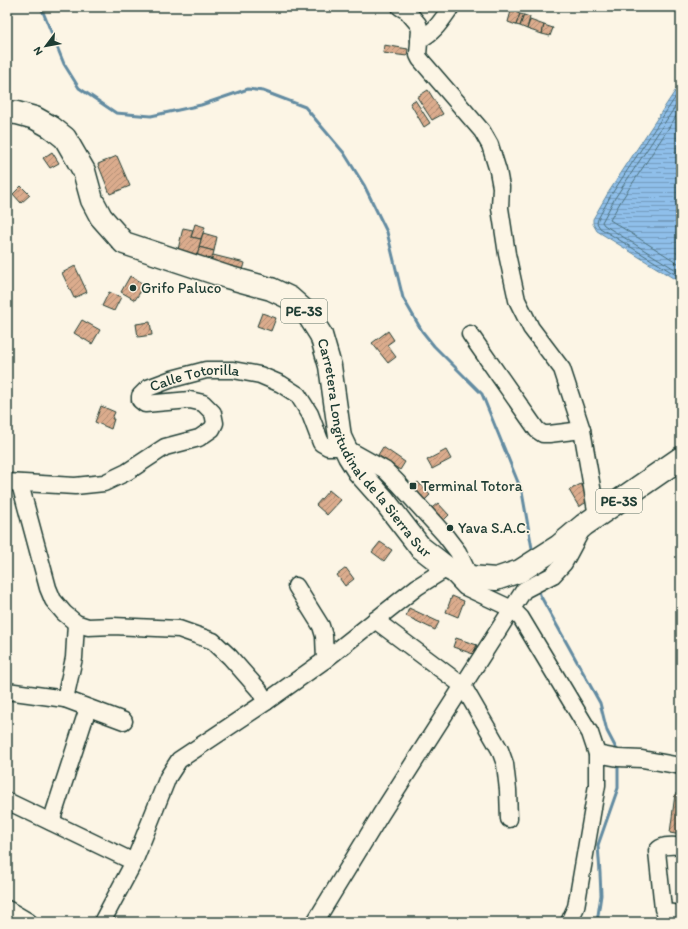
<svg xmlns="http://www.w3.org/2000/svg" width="688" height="929" viewBox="0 0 688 929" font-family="Itim,sans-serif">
<defs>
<pattern id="water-rules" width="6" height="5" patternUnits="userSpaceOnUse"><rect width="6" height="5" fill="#8fbfea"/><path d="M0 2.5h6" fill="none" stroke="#749cbe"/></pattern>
<pattern id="building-hatch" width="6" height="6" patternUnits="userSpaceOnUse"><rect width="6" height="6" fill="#dbac8d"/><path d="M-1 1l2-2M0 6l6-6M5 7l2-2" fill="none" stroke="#b18d74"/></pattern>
</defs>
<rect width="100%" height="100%" fill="#fcf5e5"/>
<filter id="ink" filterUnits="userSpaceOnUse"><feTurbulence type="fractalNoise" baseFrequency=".025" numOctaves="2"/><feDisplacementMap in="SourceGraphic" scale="8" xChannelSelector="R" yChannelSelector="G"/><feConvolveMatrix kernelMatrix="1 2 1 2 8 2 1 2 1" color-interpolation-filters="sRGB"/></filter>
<g filter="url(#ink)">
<path fill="url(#water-rules)" stroke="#628ba1" d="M681,82V283L597,231L593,224V219L608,193Z"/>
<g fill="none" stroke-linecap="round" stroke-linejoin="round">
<g stroke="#4c717d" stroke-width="1">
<path d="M681,89L611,195L598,219L597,223L600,228L681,278"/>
<path d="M681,98L615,198L602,222L604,225L681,273"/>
<path d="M681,109L621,201L610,220L681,265"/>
</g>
<g stroke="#628ba1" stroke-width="3">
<path d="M41,7L64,64L79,88L116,113L151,116L201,105L248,89L263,91L305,107L344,153L364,185L387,232L403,298L422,331L434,346L482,394L522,492L533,554"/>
<path d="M539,589L540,595L600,703L607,731L618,752"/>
<path d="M597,922L601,895L600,873L598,845L618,788V764"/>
</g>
</g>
<g fill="url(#building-hatch)" stroke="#1f3d34">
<path d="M511,11L520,14L516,25L508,22Z"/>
<path d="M520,14L524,15L520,26L516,25Z"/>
<path d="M524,15L530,17L527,29L520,26Z"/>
<path d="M530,20L544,25L542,34L527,29Z"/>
<path d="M544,25L553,28L550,36L542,34Z"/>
<path d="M384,45L408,49L407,56L383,53Z"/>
<path d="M428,90L443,114L432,120L417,97Z"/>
<path d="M415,100L430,123L424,127L410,103Z"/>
<path d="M52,152L59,163L50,168L43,158Z"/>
<path d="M117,156L130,186L110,194L98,164Z"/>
<path d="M21,186L30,195L21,203L13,194Z"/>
<path d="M195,224L205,227L201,239L191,237Z"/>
<path d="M183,228L193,230L191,237L201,239L196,263L176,258Z"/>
<path d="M203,233L217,237L214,251L199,247Z"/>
<path d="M199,247L214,251L210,266L196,263Z"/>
<path d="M213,255L245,263L242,274L210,266Z"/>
<path d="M75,266L87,292L74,298L62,273Z"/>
<path d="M130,276L145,285L135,300L121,292Z"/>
<path d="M109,292L121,297L114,311L102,306Z"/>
<path d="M262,313L276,318L271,331L257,326Z"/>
<path d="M82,320L100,330L92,344L74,333Z"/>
<path d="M150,322L152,335L138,337L136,324Z"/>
<path d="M388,331L394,340L387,345L396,357L388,363L372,343Z"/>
<path d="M101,406L115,412L112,419H114L111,429L95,422Z"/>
<path d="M383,447L405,462L400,470L378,455Z"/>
<path d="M446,450L451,459L432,469L427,460Z"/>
<path d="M418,482L430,495L422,503L409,490Z"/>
<path d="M581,484L591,499L579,507L569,490Z"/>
<path d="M329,490L341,500L327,515L316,505Z"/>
<path d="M438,503L449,515L440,524L428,511Z"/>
<path d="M380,542L392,550L384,561L372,552Z"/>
<path d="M346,568L354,579L345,586L337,575Z"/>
<path d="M452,596L464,601L458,617L446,612Z"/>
<path d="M409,608L439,622L435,630L406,616Z"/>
<path d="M456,638L477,645L473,654L453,647Z"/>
<path d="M675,794H681V835L670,833Z"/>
</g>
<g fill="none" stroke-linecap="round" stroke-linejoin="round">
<g stroke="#1f3d34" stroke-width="19">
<g id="minor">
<path d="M400,7L407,11L418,24L420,30L418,55L420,59L482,131L490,145L498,171L501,187L500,208L507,254L517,300L531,328L562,369L582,430L597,516"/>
<path d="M419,40C435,32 441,21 451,7"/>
<path d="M470,334L537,430L543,434H549L582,430"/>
<path id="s1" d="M7,482L75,486L104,483L127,472L165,447L199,438L212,429L215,423L213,413L203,403L190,400L145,404L140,400V396L148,388L172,379L206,370H233L260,375L281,384L298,395L310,414L321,443L328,447H344L385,470L398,483L445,535L458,552L470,577"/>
<path d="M20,484L48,588L53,600L64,613L76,623L88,627L113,626L179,629L213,641L230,657L259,690L266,702L179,760L168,777L134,862L102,922"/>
<path d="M296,586L321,626L324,636L325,660"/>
<path d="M375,620L463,686L500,750L505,764L508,790L509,819"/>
<path d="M7,691L65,699L74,658L76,623"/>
<path d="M65,699L124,721"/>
<path d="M266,702L325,660L417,587L447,568L465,587L512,609L521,618L590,733L597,754V785L576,907L569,922"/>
<path d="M597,754L618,758L642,759L681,766"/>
<path d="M7,801L134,862"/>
<path d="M51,822L88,708"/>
<path d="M681,846C673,846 662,844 657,851L663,909L665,912L681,914"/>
<path d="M7,909L29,922"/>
<path d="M315,922L381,814L524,590L553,575L564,563L580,533"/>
</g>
</g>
<g stroke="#1f3d34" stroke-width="25">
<g id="highway">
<path id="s2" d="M7,112L17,113L35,118L51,127L65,138L84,171L92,200L101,217L124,243L227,277L271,289L290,298L307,313L321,335L330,366L340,437L349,456L359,472L383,499L420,547L447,568L458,573L470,577L496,579L520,571L559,546L584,525L681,458"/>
</g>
</g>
<use href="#minor" stroke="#fcf5e5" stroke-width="16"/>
<use href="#highway" stroke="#fcf5e5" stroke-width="22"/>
</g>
</g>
<g fill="#1f3d34" stroke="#fcf5e5" stroke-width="1.5">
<circle cx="133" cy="288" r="4"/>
<rect x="409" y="482" width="8" height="8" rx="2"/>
<circle cx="450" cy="528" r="4"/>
</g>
<g text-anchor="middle" stroke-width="3" stroke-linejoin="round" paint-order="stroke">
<g fill="#fcf5e5" stroke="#617469" stroke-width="1">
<rect x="281" y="299" width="46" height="24" rx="3"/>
<rect x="596" y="489" width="46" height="24" rx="3"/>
</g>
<g font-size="14" font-weight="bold" fill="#1f3d34">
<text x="304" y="316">PE-3S</text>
<text x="619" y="506">PE-3S</text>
</g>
<g font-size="15" fill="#1f3d34" stroke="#fcf5e5" text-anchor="start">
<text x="141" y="293">Grifo Paluco</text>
<text x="421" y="491">Terminal Totora</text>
<text x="458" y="533">Yava S.A.C.</text>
</g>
<g font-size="15" fill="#1f3d34" stroke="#fcf5e5">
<text dy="5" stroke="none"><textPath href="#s1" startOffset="379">Calle Totorilla</textPath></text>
<text dy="5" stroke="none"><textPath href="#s2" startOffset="539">Carretera Longitudinal de la Sierra Sur</textPath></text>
</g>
</g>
<rect width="688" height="929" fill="none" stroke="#fcf5e5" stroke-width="24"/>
<rect x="12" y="12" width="664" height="905" fill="none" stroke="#1f3d34" stroke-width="1.5" filter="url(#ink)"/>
<g transform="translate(46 46) rotate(238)" stroke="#fcf5e5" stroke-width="3" paint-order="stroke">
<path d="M0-3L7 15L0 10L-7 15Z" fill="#1f3d34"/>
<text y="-6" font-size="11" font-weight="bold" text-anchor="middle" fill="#1f3d34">N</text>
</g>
</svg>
